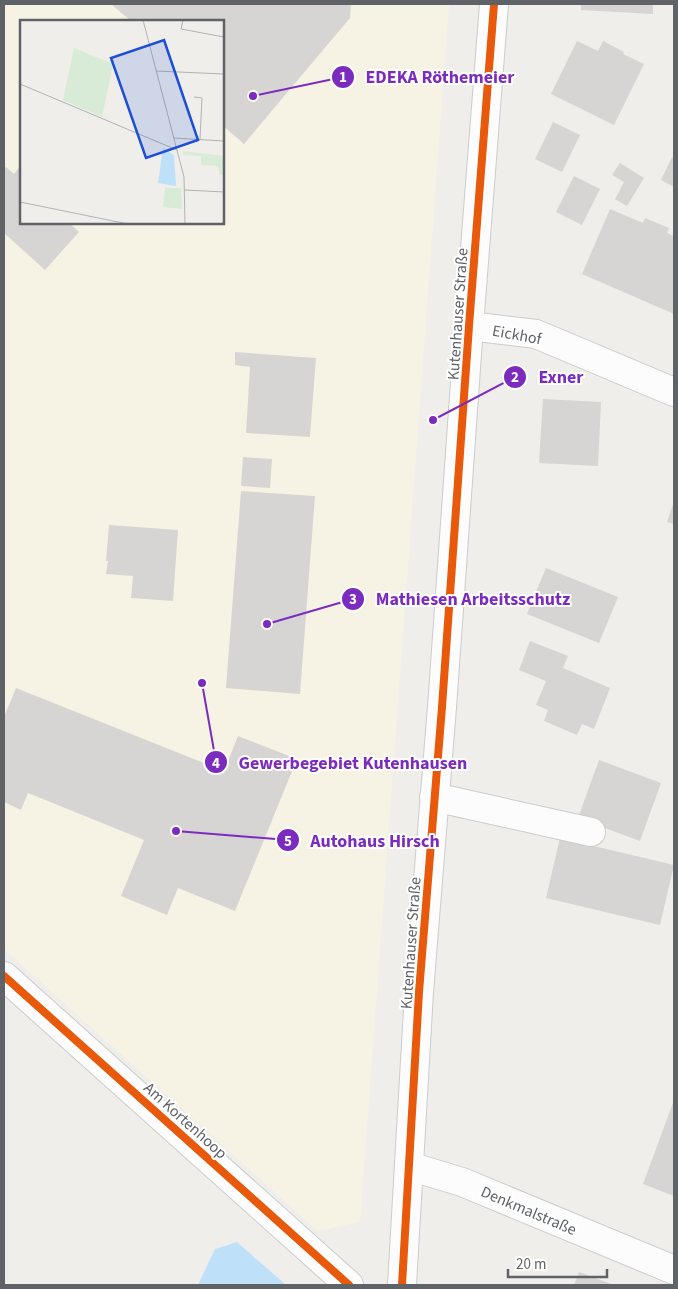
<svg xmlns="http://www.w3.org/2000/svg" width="678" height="1289" viewBox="0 0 678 1289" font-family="'Source Sans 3',sans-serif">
<rect width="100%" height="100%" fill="#efeeea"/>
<path fill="#f7f3e4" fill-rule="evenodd" d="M4,4H449L360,1222L318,1231L4,949ZM21,21H222V222H21Z"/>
<path fill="#bfe0f9" d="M237,1242L286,1285H198L215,1249Z"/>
<g fill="#d6d5d3">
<path d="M111,4H351L350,18L244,144L222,125V21H131Z"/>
<path d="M581,4H653V14L581,10Z"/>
<path d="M577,41L598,51L603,41L624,52L623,54L644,64L614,125L551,94Z"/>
<path d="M553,122L580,135L562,172L535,159Z"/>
<path d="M672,157L674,158V187L661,180Z"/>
<path d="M620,163L644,178L627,206L615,199L624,182L612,175Z"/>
<path d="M21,165V222H68L79,232L45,270L4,233V169L6,167L14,174Z"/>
<path d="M574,176L600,189L582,225L556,212Z"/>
<path d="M610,209L643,223L645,218L669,228L667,233L674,236V314L582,274Z"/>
<path d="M235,352L316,358L310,437L246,433L250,367L235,365Z"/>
<path d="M543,399L601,402L598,466L539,463Z"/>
<path d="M243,457L272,459L270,488L241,486Z"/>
<path d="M241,491L315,496L300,694L226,688Z"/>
<path d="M674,501V524L667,522Z"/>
<path d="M109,525L178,530L173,601L131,598L133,576L106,574L108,561H106Z"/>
<path d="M546,568L618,597L599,643L527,614Z"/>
<path d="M530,641L568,656L563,668L610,688L594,729L582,724L577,735L544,721L548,710L536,705L546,681L519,670Z"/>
<path d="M16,688L224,771L238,736L297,759L235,911L178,888L167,915L121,896L144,840L28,793L21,810L4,802V717Z"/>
<path d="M599,760L661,783L640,841L578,818Z"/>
<path d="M560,838L674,865L660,925L546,898Z"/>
<path d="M674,1100V1196L643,1184Z"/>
<path d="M579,1272L614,1285H574Z"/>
</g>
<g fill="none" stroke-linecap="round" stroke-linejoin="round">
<g stroke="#cbcccc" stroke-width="30">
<g id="minor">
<path d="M469,326L536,334L674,392"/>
<path d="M434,797L591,832"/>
<path d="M4,976L349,1285"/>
<path d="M409,1166L462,1182L674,1270"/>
<path d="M402,1285L419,992L442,707L469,326L494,4"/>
</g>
</g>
<use href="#minor" stroke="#fdfcfc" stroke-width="28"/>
<g stroke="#fff" stroke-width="11">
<g id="cycleway">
<path d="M4,976L349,1285"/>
<path d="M402,1285L419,992L442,707L469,326L494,4"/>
</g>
</g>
<use href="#cycleway" stroke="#e8590c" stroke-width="8"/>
</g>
<g text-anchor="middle" stroke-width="4" stroke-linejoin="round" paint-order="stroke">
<g font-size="16" fill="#5f6368" stroke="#fff">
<text transform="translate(457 314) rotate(-86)" y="6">Kutenhauser Straße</text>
<text transform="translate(517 334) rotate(10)" y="6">Eickhof</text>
<text transform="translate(410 943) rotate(-86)" y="6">Kutenhauser Straße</text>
<text transform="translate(186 1120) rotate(42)" y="6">Am Kortenhoop</text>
<text transform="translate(529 1210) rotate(23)" y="6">Denkmalstraße</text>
</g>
</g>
<g transform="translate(20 20)">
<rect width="204" height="204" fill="#efeeea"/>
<path d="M54,28L93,44L82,97L43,80ZM163,131L204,136V155H200L198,146L181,145V136L163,135ZM145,168H161L162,189L143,187Z" fill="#d8ebd6"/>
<path d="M143,128L154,135L156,166L138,163Z" fill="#bfe0f9"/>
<path fill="none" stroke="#b1b2b2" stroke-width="1" d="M123,0L164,157L165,204M163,0L161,9L204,17M136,51L204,54M0,64L157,130M174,77L182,78L180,119M154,118L204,121M165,170L204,172M0,182L108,204"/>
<path fill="#1d4ed8" fill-opacity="0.15" stroke="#1d4ed8" stroke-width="2.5" d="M144,20L178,120L126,138L91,38Z"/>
<rect width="204" height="204" fill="none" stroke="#5f6368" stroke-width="2.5"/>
</g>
<path fill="none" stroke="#7b2cbf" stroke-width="2" d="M253 96L343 77M433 420L515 377M267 624L353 599M202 683L216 762M176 831L288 840"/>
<g fill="#7b2cbf" stroke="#fff" stroke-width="2">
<circle cx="253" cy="96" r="5"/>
<circle cx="433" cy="420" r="5"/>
<circle cx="267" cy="624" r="5"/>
<circle cx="202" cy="683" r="5"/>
<circle cx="176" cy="831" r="5"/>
<circle cx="343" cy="77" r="12"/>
<circle cx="515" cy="377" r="12"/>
<circle cx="353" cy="599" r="12"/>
<circle cx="216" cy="762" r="12"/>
<circle cx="288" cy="840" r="12"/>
</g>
<g font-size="15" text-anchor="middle" font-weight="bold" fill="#fff">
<text x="343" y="82">1</text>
<text x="515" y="382">2</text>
<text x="353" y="604">3</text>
<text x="216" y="768">4</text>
<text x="288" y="846">5</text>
</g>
<g font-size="18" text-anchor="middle" font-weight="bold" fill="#7b2cbf" stroke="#fff" stroke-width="4" stroke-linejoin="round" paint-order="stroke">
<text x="440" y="83">EDEKA Röthemeier</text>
<text x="561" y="383">Exner</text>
<text x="473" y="605">Mathiesen Arbeitsschutz</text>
<text x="353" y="769">Gewerbegebiet Kutenhausen</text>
<text x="375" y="847">Autohaus Hirsch</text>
</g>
<rect width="678" height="1289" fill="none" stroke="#5f6368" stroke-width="10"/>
<path d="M508 1269v8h99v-8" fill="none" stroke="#5f6368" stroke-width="2.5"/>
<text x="516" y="1269" font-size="15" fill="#5f6368" stroke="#ffffff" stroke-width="4" paint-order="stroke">20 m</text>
</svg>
